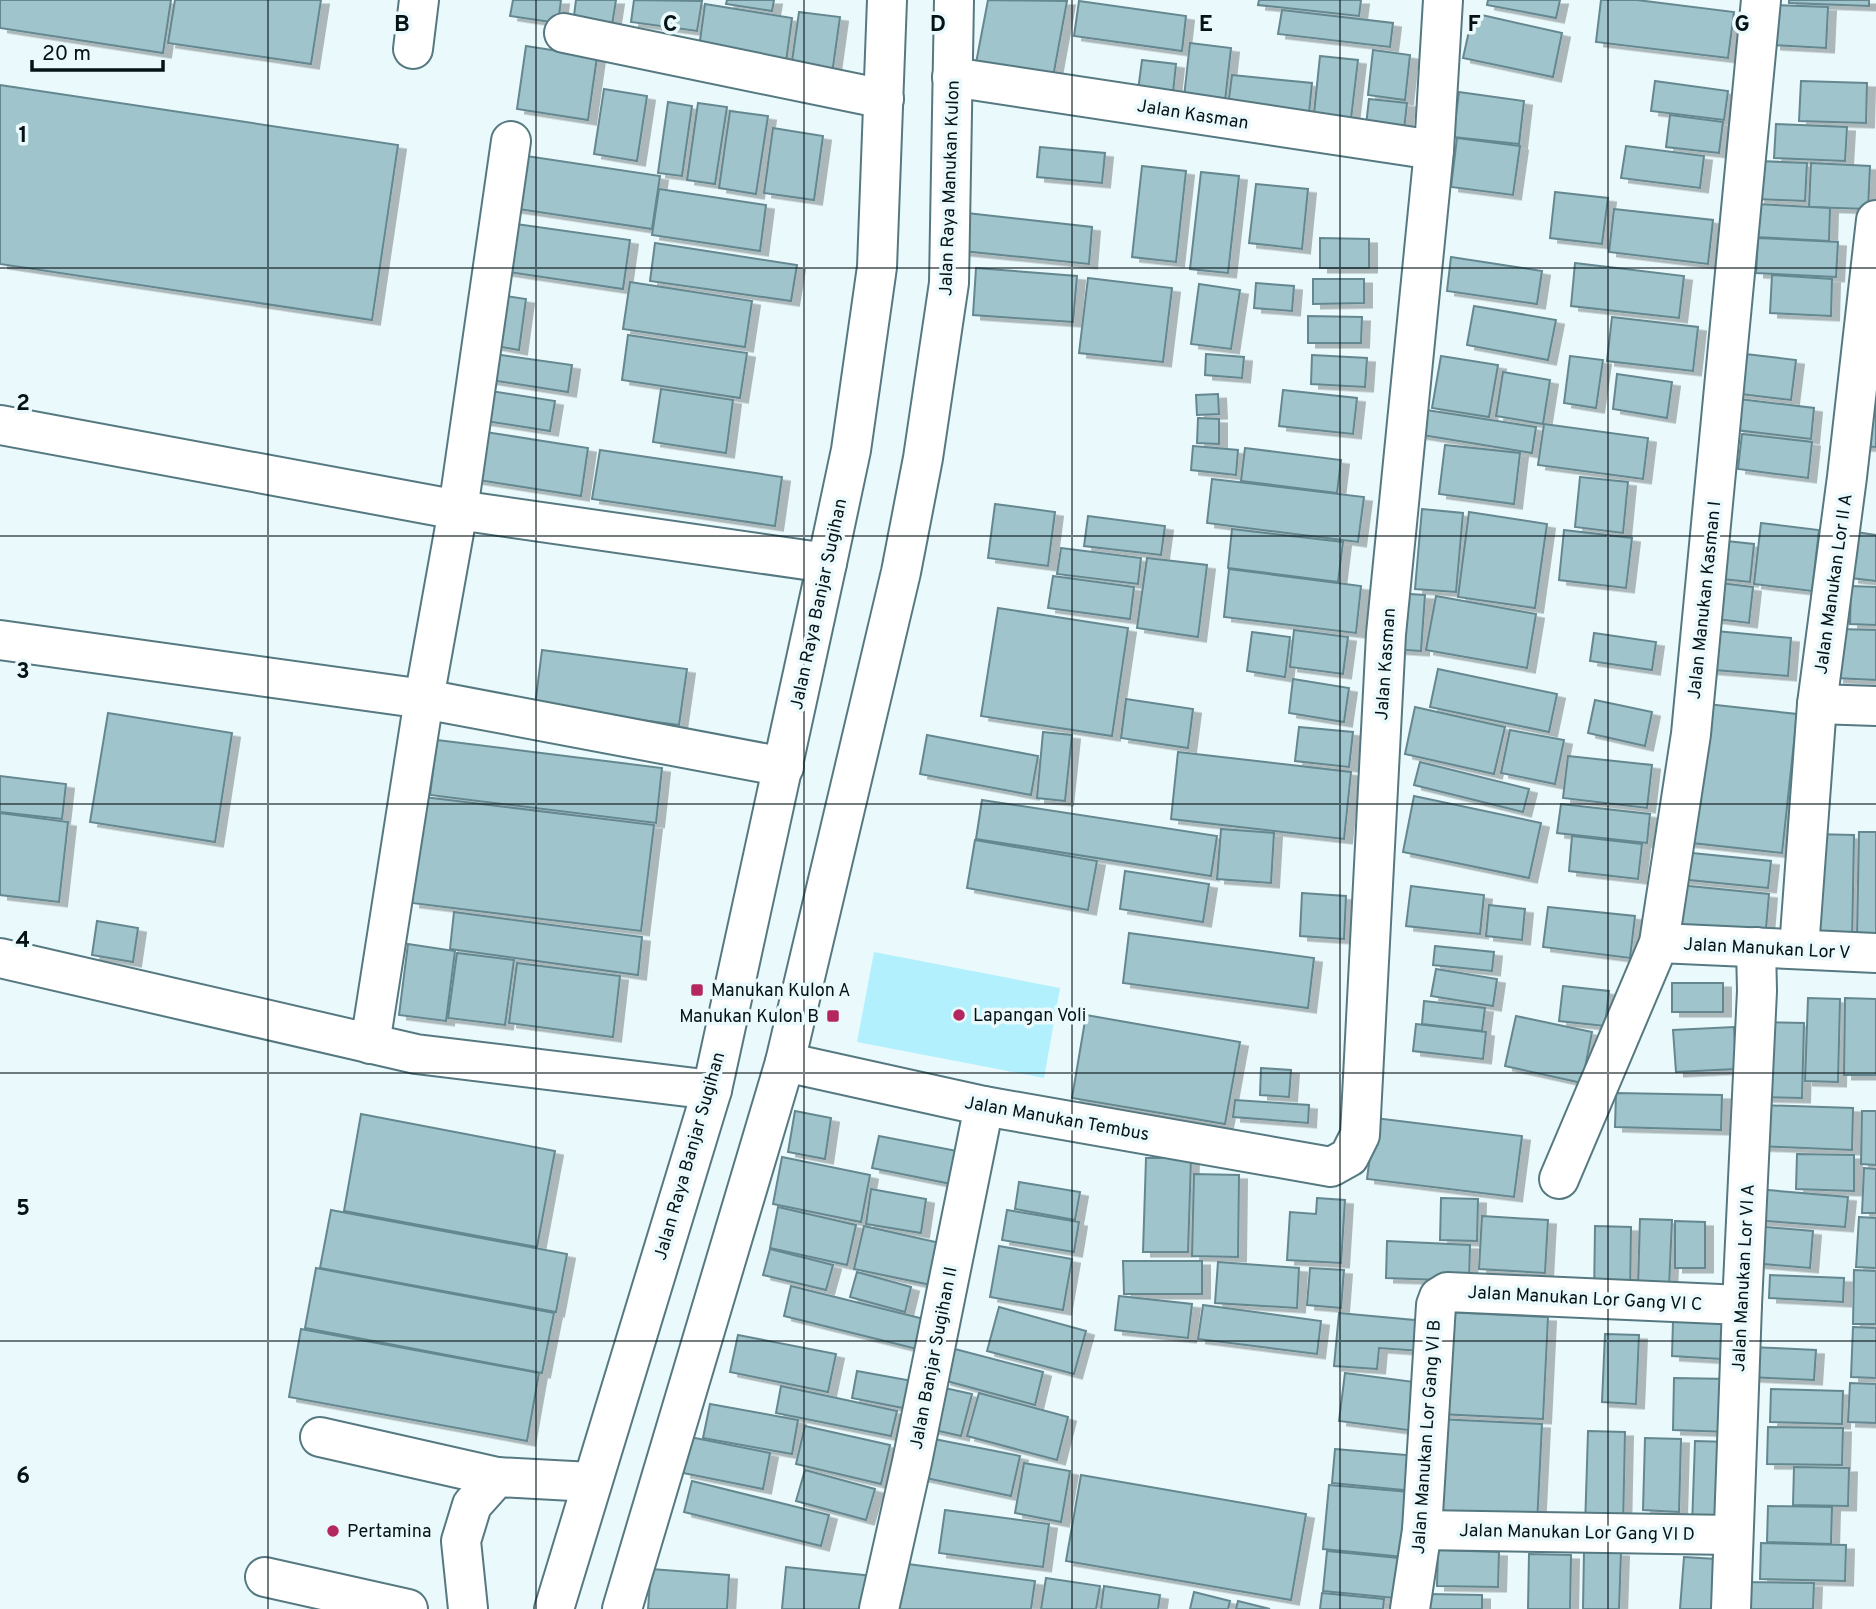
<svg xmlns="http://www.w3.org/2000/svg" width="1876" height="1609" viewBox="0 0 1876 1609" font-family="Overpass,sans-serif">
<defs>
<filter id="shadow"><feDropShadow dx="8" dy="4.5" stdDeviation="0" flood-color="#0004"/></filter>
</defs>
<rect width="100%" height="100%" fill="#eaf9fc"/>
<path fill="#b3f0fe" d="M874,952L1060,988L1044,1078L857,1042Z"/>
<g fill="#9fc4cc" stroke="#658890" stroke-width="2" filter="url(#shadow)">
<path d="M0,0H171L163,53L0,28Z"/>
<path d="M175,0H321L311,64L168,43Z"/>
<path d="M513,0H561L558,23L510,16Z"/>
<path d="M576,0H616L610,38L572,32Z"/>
<path d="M634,0L702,1L697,31L631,22Z"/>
<path d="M727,0H774L772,11L726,4Z"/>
<path d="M988,0L1067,1L1053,77L976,63Z"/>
<path d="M1259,0H1361L1359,16L1258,5Z"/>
<path d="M1488,0H1560L1556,18L1487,5Z"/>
<path d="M1601,0H1637L1734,12L1728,58L1596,42Z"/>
<path d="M1789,0H1869V6L1789,3Z"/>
<path d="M1079,1L1186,16L1182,51L1074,36Z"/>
<path d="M705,4L792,18L786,62L699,48Z"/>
<path d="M1774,5L1828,7L1826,48L1773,45Z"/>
<path d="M1282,10L1393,23L1390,47L1278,34Z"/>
<path d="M799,12L840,17L832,74L791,68Z"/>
<path d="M1473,13L1562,33L1553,77L1463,58Z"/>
<path d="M1190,43L1231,48L1225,101L1184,97Z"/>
<path d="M526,46L597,57L588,120L517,109Z"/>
<path d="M1373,50L1410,55L1405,100L1368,95Z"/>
<path d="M1320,56L1358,60L1350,127L1313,123Z"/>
<path d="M1142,60L1176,64L1172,102L1137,98Z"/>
<path d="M1232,75L1312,83L1308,123L1227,114Z"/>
<path d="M1655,81L1728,91L1724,120L1651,111Z"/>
<path d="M1801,81L1867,83L1866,123L1799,121Z"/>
<path d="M0,85L398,145L372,320L0,264Z"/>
<path d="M604,89L647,96L637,161L594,154Z"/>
<path d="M1459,92L1524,101L1519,144L1453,137Z"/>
<path d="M1369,99L1407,103L1403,138L1365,134Z"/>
<path d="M668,102L692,106L682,176L658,173Z"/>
<path d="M698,103L727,107L715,184L687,180Z"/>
<path d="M730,111L768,116L756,194L719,188Z"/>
<path d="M1670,115L1723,122L1719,153L1666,147Z"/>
<path d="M1776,124L1847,127L1845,161L1774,158Z"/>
<path d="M773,128L823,136L814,200L764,193Z"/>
<path d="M1457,138L1520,146L1513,195L1451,187Z"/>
<path d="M1626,146L1704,156L1700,188L1621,178Z"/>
<path d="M1040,147L1105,153L1102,183L1037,177Z"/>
<path d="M513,154L660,176L652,229L505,207Z"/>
<path d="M1759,161L1807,163L1805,201L1757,199Z"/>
<path d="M1811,163L1870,166L1868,209L1809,207Z"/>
<path d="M1142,166L1186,171L1176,262L1132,257Z"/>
<path d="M1201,172L1239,176L1228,273L1190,269Z"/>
<path d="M1256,184L1308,189L1302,249L1249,243Z"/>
<path d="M659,189L766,205L760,251L652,235Z"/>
<path d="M1555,192L1608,198L1602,244L1550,238Z"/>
<path d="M1756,204L1830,208L1829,241L1755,237Z"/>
<path d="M1614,209L1713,220L1708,264L1609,252Z"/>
<path d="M967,213L1092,227L1089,264L963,251Z"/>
<path d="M509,223L630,240L623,289L502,271Z"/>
<path d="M1320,238L1369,239V268H1320Z"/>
<path d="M1758,238L1838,242L1836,277L1756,273Z"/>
<path d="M655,243L797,265L791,301L650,281Z"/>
<path d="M1451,257L1542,271L1537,304L1447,291Z"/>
<path d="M1575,263L1684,276L1679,318L1571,306Z"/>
<path d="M976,268L1077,276L1073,322L973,315Z"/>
<path d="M1772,275L1832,279L1831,316L1770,313Z"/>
<path d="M1088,278L1172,288L1163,362L1079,353Z"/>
<path d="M1313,279H1364V303L1313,304Z"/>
<path d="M630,282L752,301L745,347L623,329Z"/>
<path d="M1256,283L1294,286L1292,311L1254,308Z"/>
<path d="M1199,284L1240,290L1231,349L1191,344Z"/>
<path d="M499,295L526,299L519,350L491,345Z"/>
<path d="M1474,306L1556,320L1548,360L1467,345Z"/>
<path d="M1308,316L1362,317L1361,343H1308Z"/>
<path d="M1612,317L1698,327L1693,371L1607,361Z"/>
<path d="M628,335L747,353L740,398L622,380Z"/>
<path d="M487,353L572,365L568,392L484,379Z"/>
<path d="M1737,353L1796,360L1791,400L1732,393Z"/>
<path d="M1206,354L1244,357L1242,378L1205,375Z"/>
<path d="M1312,355L1367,358L1365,387L1311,384Z"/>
<path d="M1441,356L1498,365L1489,417L1432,408Z"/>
<path d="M1570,356L1603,360L1596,408L1564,403Z"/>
<path d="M1503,372L1550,380L1543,424L1496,416Z"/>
<path d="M1617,374L1672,382L1667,418L1613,409Z"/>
<path d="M661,389L733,400L726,453L653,442Z"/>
<path d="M484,390L555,401L550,431L479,420Z"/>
<path d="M1283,390L1357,398L1353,434L1279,426Z"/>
<path d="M1218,394L1219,414L1197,415L1196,395Z"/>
<path d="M1739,399L1814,408L1811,439L1736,430Z"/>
<path d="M1865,405H1876V447L1863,446Z"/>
<path d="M1420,409L1536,427L1532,453L1416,434Z"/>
<path d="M1198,418L1219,419V444L1197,443Z"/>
<path d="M1544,424L1648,438L1643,479L1538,465Z"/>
<path d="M479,431L588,448L581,496L472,479Z"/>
<path d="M1742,434L1812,442L1808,478L1738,469Z"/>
<path d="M1445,445L1520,453L1514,504L1439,494Z"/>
<path d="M1193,446L1238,450L1236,475L1191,470Z"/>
<path d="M1245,448L1341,460L1337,493L1241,481Z"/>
<path d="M600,450L782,477L775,526L592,499Z"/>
<path d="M1580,477L1628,482L1623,533L1575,527Z"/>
<path d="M1212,479L1364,497L1358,542L1207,523Z"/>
<path d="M995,504L1055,512L1048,566L988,558Z"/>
<path d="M1422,509L1463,513L1456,592L1415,589Z"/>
<path d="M1469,512L1547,524L1535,608L1458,597Z"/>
<path d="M1088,516L1165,526L1161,555L1084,546Z"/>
<path d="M1761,523L1819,530L1812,591L1754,584Z"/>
<path d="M1232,529L1343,542L1338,582L1228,568Z"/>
<path d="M1564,530L1632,538L1626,588L1559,580Z"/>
<path d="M1856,532L1876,535V581L1851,578Z"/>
<path d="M1717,540L1754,544L1750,582L1713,578Z"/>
<path d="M1061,548L1141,558L1138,584L1057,574Z"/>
<path d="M1147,558L1207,565L1198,637L1137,628Z"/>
<path d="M1229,569L1361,586L1356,633L1224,617Z"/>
<path d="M1053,576L1134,587L1130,619L1048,608Z"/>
<path d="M1712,582L1753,587L1749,623L1708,618Z"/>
<path d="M1851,586L1876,587V625L1850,624Z"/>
<path d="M1394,593L1425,595L1421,651L1390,649Z"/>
<path d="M1436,596L1536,614L1527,668L1426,650Z"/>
<path d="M998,608L1128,628L1112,736L981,716Z"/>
<path d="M1838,629L1876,630V680L1836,678Z"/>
<path d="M1294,630L1348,637L1343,674L1290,667Z"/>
<path d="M1705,630L1791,638L1788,676L1702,669Z"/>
<path d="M1252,632L1290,637L1285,677L1247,671Z"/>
<path d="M1594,633L1656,642L1652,670L1590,661Z"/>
<path d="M542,650L687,669L679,725L535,706Z"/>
<path d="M1438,669L1557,694L1549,732L1430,707Z"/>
<path d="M1293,679L1349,688L1344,722L1289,713Z"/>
<path d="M1126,699L1193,709L1188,748L1121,738Z"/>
<path d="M1595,700L1652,712L1645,746L1588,733Z"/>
<path d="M1698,703L1797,714L1782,853L1683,842Z"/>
<path d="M1415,707L1505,727L1494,774L1405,754Z"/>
<path d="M108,713L232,733L215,842L90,822Z"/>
<path d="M1299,727L1353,732L1349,767L1295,761Z"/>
<path d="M1510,730L1564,740L1555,784L1501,773Z"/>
<path d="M1043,732L1072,735L1065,801L1037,798Z"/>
<path d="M927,735L1038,756L1031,795L920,774Z"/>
<path d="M437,740L662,768L656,823L430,795Z"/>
<path d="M1178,752L1351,772L1344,839L1171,819Z"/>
<path d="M1568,756L1652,765L1647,808L1563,798Z"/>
<path d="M1420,762L1529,789L1523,812L1414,785Z"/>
<path d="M0,776L66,784L62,819L0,812Z"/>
<path d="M1414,796L1541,823L1529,878L1403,852Z"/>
<path d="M424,797L654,825L641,931L412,903Z"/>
<path d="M982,800L1217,836L1211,876L976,839Z"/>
<path d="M1561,804L1650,814L1647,843L1557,833Z"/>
<path d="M0,813L68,822L59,902L0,895Z"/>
<path d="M1221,829L1274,833L1271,883L1217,879Z"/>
<path d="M1859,832H1876V937H1857Z"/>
<path d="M1812,834L1854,835L1852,944L1810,943Z"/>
<path d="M1572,836L1642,844L1638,879L1569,871Z"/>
<path d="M975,840L1097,861L1088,910L967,888Z"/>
<path d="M1682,852L1771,861L1768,888L1679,879Z"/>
<path d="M1125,871L1209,884L1203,922L1120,909Z"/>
<path d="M1679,885L1769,894L1765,940L1674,931Z"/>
<path d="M1411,886L1484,895L1480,934L1406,926Z"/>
<path d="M1302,893L1346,896L1344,939L1300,936Z"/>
<path d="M1489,905L1525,909L1522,940L1486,936Z"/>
<path d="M1548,907L1635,916L1630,958L1543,947Z"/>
<path d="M454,912L642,937L638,975L450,949Z"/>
<path d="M97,921L138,928L133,962L92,955Z"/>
<path d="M1129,933L1314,958L1308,1008L1123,983Z"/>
<path d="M408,944L455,951L446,1021L399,1015Z"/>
<path d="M1435,946L1494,952L1492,971L1433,965Z"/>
<path d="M457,953L514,960L505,1025L448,1018Z"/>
<path d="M517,963L620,976L613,1037L509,1023Z"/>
<path d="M1436,969L1497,979L1493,1006L1431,996Z"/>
<rect x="1672" y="983" width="51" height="29"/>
<path d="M1563,986L1609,991L1605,1026L1559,1021Z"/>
<path d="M1808,998L1840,999L1838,1082L1805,1081Z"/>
<path d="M1845,998L1876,999V1075H1844Z"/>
<path d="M1424,1001L1485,1008L1482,1031L1422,1024Z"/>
<path d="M1086,1015L1240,1042L1225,1124L1072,1098Z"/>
<path d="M1516,1016L1592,1032L1582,1083L1505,1066Z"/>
<path d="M1758,1022L1804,1023L1802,1098L1756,1097Z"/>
<path d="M1416,1024L1486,1032L1483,1059L1413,1051Z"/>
<path d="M1734,1027L1736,1069L1676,1072L1673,1030Z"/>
<path d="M1261,1068L1291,1070L1289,1097L1260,1095Z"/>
<path d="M1616,1093L1722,1095L1721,1130L1615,1127Z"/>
<path d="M1235,1100L1309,1105L1308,1123L1233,1117Z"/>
<path d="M1758,1105L1853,1108L1852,1150L1756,1146Z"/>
<path d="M795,1111L831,1118L825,1159L788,1152Z"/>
<path d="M1862,1111H1876V1165L1861,1164Z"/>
<path d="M361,1114L555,1151L537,1247L344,1211Z"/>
<path d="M1375,1118L1522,1136L1514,1197L1367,1179Z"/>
<path d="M879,1136L957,1151L951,1184L872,1168Z"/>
<path d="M1797,1154L1854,1155V1191L1796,1189Z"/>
<path d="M782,1157L870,1175L861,1222L773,1204Z"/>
<path d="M1146,1158H1191L1188,1252H1143Z"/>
<path d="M1864,1168L1876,1169V1213H1862Z"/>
<path d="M1194,1174L1239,1175L1238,1257L1192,1256Z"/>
<path d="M1019,1182L1080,1192L1075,1220L1015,1209Z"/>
<path d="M871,1189L926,1199L921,1233L866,1224Z"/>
<path d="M1756,1189L1848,1197L1845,1227L1754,1220Z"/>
<path d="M1317,1198L1345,1200L1341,1263L1287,1260L1290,1212L1316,1214Z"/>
<path d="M1441,1198L1478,1199L1477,1241L1440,1240Z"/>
<path d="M778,1207L856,1225L847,1265L770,1248Z"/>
<path d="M331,1210L567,1254L556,1312L320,1268Z"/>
<path d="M1007,1210L1079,1222L1074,1252L1002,1240Z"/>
<path d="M1482,1216L1548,1220L1545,1273L1479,1269Z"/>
<path d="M1859,1217L1876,1218V1268L1856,1267Z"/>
<path d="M1640,1219L1672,1220L1669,1287L1638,1286Z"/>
<path d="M1675,1221L1705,1222V1268H1675Z"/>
<path d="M864,1226L940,1243L931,1285L854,1269Z"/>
<path d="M1595,1226L1631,1227L1630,1300L1594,1299Z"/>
<path d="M1755,1226L1813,1231L1810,1268L1752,1263Z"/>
<path d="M1387,1241L1470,1245L1469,1281L1386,1278Z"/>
<path d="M999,1246L1072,1259L1063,1310L990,1297Z"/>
<path d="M770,1249L833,1265L826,1290L763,1275Z"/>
<path d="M1123,1261H1202V1294H1124Z"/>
<path d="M1218,1262L1299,1268L1297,1308L1215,1303Z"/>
<path d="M316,1268L554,1313L542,1373L305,1328Z"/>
<path d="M1310,1268L1344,1270L1341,1308L1307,1305Z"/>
<path d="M1854,1270L1876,1271V1324H1853Z"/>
<path d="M857,1272L911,1287L905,1312L850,1297Z"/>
<path d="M1770,1275L1844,1278L1843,1302L1769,1298Z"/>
<path d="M791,1286L924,1319L917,1349L784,1316Z"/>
<path d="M1119,1296L1192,1304L1188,1338L1115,1330Z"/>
<path d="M1203,1305L1321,1321L1317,1354L1198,1339Z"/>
<path d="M999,1307L1086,1331L1074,1374L987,1351Z"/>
<path d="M1445,1312L1548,1317L1543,1419L1440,1414Z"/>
<path d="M1339,1313L1425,1321L1422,1351L1379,1348L1377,1369L1334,1366Z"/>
<path d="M1673,1321L1723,1323L1721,1359L1672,1356Z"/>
<path d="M1853,1327L1876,1328V1378L1851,1377Z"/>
<path d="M301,1329L539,1373L527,1441L289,1397Z"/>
<path d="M1605,1334L1639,1335L1636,1404L1602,1402Z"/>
<path d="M738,1335L836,1354L828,1392L730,1372Z"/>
<path d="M1750,1347L1816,1350L1814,1380L1749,1377Z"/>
<path d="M951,1348L1043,1372L1035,1405L943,1380Z"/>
<path d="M857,1371L918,1382L913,1410L852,1398Z"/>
<path d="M1345,1373L1422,1383L1415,1431L1339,1421Z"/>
<path d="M1674,1378L1729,1379V1432L1673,1430Z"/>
<path d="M1850,1383L1876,1384V1423L1848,1422Z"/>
<path d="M781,1386L897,1411L891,1436L776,1413Z"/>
<path d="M940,1387L972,1394L961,1436L930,1429Z"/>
<path d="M1771,1389L1843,1391L1842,1424L1770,1422Z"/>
<path d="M979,1393L1068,1417L1057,1460L967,1436Z"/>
<path d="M710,1404L798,1420L792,1454L703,1438Z"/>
<path d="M1437,1419L1542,1424L1537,1524L1432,1519Z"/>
<path d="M805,1426L890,1445L881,1484L796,1464Z"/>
<path d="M1768,1427L1843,1428L1842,1465L1767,1464Z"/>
<path d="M1588,1431L1625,1432L1623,1528H1585Z"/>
<path d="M690,1437L770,1453L763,1489L683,1473Z"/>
<path d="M929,1438L1020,1456L1011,1496L921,1477Z"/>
<path d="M1645,1438L1681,1439L1679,1512L1643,1510Z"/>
<path d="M1695,1441L1730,1442L1726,1527L1692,1526Z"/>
<path d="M1335,1449L1417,1456L1414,1491L1332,1483Z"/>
<path d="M1024,1463L1070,1471L1061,1522L1015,1513Z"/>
<path d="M1794,1467L1849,1468L1848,1506L1793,1505Z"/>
<path d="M805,1470L875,1489L866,1520L796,1501Z"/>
<path d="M1081,1475L1306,1514L1291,1600L1066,1561Z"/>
<path d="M692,1481L829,1515L821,1546L684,1512Z"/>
<path d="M1329,1485L1410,1492L1404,1557L1323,1549Z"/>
<path d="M1768,1506L1832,1507L1831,1544L1767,1542Z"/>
<path d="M945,1510L1049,1524L1043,1567L939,1553Z"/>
<path d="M1761,1543L1846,1545L1845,1581L1760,1579Z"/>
<path d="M1438,1550L1499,1552L1498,1587L1437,1586Z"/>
<path d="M1327,1551L1399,1558L1395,1598L1323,1591Z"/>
<path d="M1584,1551L1621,1552L1619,1609H1583Z"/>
<path d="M1529,1554L1571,1555L1570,1609H1528Z"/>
<path d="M1684,1557L1716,1559L1712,1609H1680Z"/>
<path d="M893,1562L1035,1581L1031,1609H887Z"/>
<path d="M786,1567L873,1576L870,1609H782Z"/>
<path d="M651,1569L729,1575L727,1609H648Z"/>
<path d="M1046,1578L1100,1586L1096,1609H1041Z"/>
<path d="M1742,1582L1814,1583L1813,1609H1741Z"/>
<path d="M1104,1586L1160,1595L1158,1609H1101Z"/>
<path d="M1194,1592L1230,1601L1228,1609H1190Z"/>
<path d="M1322,1593L1384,1599L1383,1609H1320Z"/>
<path d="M1427,1594L1482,1595V1609H1427Z"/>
<path d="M1238,1601L1270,1609H1236Z"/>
</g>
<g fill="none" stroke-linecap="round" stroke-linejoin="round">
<g stroke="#567981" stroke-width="42">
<g id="minor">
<path d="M564,33L884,99"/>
<path d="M413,49L419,0"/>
<path d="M952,77L1434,150"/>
<path d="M0,425L458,510L827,563"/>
<path d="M0,640L424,699L784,767"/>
<path d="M1817,704L1876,706"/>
<path d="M1659,943L1876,953"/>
<path d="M1799,949L1817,704L1847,477L1876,220"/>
<path d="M0,958L416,1054L712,1090"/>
<path d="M370,1044L424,699L458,510L511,141"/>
<path d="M785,1062L984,1106L1331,1167L1349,1157L1360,1135L1386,634L1434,150L1443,0"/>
<path d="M1559,1179L1659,943L1691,734L1761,0"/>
<path d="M320,1437L497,1477"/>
<path d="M1422,1530L1733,1535"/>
<path d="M265,1577L408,1609"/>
<path d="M468,1609L461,1541L472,1505L497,1477L591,1482"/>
<path d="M879,1609L912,1462L984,1106"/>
<path d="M1410,1609L1422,1530L1436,1305L1439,1297L1447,1292L1742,1305"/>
<path d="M1731,1609L1742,1305L1757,991L1756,947"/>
</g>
</g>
<g stroke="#567981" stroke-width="42">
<g id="major">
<path d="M554,1609L712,1090L827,563L851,450L877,267L887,0"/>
<path d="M622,1609L785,1062L901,572L923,458L949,283L954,0"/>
</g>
</g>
<use href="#minor" stroke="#fff" stroke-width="38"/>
<use href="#major" stroke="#fff" stroke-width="38"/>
</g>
<path fill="none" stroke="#051316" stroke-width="2" stroke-opacity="0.55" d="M268,0V1609M536,0V1609M804,0V1609M1072,0V1609M1340,0V1609M1608,0V1609M0,268H1876M0,536H1876M0,804H1876M0,1073H1876M0,1341H1876"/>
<g fill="#b4275e" stroke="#eaf9fc" stroke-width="2.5">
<rect x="690" y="983" width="14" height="14" rx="3.5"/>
<circle cx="959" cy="1015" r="7"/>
<rect x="826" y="1009" width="14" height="14" rx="3.5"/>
<circle cx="333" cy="1531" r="7"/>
</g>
<g text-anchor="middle" stroke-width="7" stroke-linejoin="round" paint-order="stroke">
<g font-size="18" fill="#051316" stroke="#eaf9fc">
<text transform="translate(1193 114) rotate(9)" y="6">Jalan Kasman</text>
<text transform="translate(949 188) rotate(-88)" y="6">Jalan Raya Manukan Kulon</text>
<text transform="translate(1833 584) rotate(-82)" y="6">Jalan Manukan Lor II A</text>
<text transform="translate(1704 600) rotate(-84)" y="6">Jalan Manukan Kasman I</text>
<text transform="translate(818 604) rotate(-78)" y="6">Jalan Raya Banjar Sugihan</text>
<text transform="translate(1385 664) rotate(-86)" y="6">Jalan Kasman</text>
<text transform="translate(1767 948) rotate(3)" y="6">Jalan Manukan Lor V</text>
<text transform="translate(1057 1118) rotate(10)" y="6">Jalan Manukan Tembus</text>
<text transform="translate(689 1156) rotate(-74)" y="6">Jalan Raya Banjar Sugihan</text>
<text transform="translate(1743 1278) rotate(-87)" y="6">Jalan Manukan Lor VI A</text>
<text transform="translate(1585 1298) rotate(3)" y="6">Jalan Manukan Lor Gang VI C</text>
<text transform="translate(933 1358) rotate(-79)" y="6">Jalan Banjar Sugihan II</text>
<text transform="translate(1426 1437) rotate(-86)" y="6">Jalan Manukan Lor Gang VI B</text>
<text transform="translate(1577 1532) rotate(1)" y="6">Jalan Manukan Lor Gang VI D</text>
</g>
<g font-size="18" fill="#051316" stroke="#eaf9fc" text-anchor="start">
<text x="711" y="996">Manukan Kulon A</text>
<text x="973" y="1021">Lapangan Voli</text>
<text x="819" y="1022" text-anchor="end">Manukan Kulon B</text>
<text x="347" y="1537">Pertamina</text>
</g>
</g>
<g font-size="23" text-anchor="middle" font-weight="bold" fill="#051316" stroke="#eaf9fc" stroke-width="7" stroke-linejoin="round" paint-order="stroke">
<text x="402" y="31">B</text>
<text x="670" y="31">C</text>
<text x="938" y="31">D</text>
<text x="1206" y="31">E</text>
<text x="1474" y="31">F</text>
<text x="1742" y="31">G</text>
<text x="23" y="142">1</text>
<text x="23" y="410">2</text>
<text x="23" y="678">3</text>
<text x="23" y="947">4</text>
<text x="23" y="1215">5</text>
<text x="23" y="1483">6</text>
</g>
<path d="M32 60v10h131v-10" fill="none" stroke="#051316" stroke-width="3.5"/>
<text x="42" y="60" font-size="21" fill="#051316" stroke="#eaf9fc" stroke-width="5" paint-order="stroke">20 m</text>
</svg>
